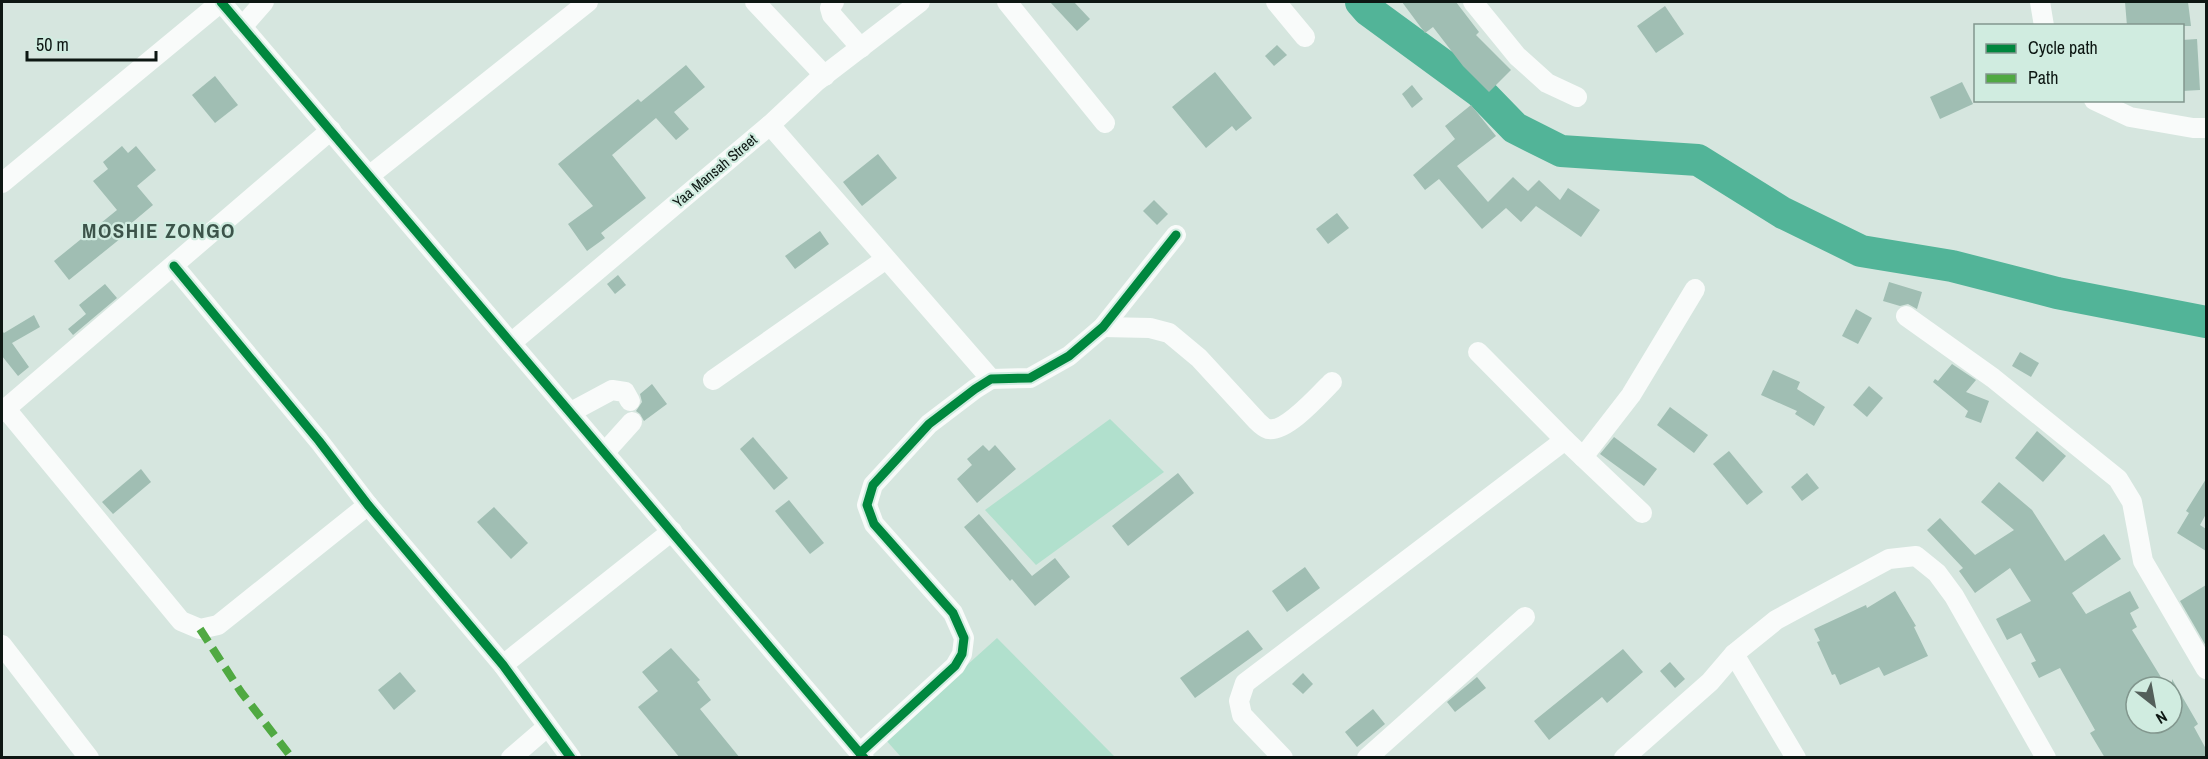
<svg xmlns="http://www.w3.org/2000/svg" width="2208" height="759" viewBox="0 0 2208 759" font-family="'Archivo Narrow',sans-serif">
<rect width="100%" height="100%" fill="#d6e6df"/>
<g fill="#b1e0cd">
<path d="M1110,419L1164,472L1036,565L985,510Z"/>
<path d="M997,638L1115,757H901L885,739Z"/>
</g>
<g fill="none" stroke-linecap="round" stroke-linejoin="round">
<path stroke="#52b498" stroke-width="32" d="M1361,2L1368,10L1480,92L1515,128L1561,151L1698,160L1783,213L1861,251L1952,266L2057,293L2206,322"/>
</g>
<g fill="#a0beb3">
<path d="M1050,2H1074L1090,19L1077,31Z"/>
<path d="M1402,2H1456L1479,32L1476,35L1511,70L1489,92L1463,66L1433,27L1425,33Z"/>
<path d="M2125,2H2188L2191,26H2127Z"/>
<path d="M1665,6L1684,34L1656,53L1637,26Z"/>
<path d="M2197,39L2200,90L2182,91V40Z"/>
<path d="M1277,45L1287,55L1274,66L1265,56Z"/>
<path d="M686,65L705,87L674,112L689,129L676,140L656,118L612,155L646,198L601,233L605,238L587,251L568,224L593,206L558,164L638,99L641,102Z"/>
<path d="M1215,72L1252,118L1236,131L1232,126L1206,148L1172,107Z"/>
<path d="M215,76L238,105L215,123L192,95Z"/>
<path d="M1962,82L1973,104L1940,119L1930,97Z"/>
<path d="M1412,85L1423,99L1412,108L1402,94Z"/>
<path d="M1471,105L1496,136L1457,166L1488,202L1513,177L1528,191L1539,180L1560,200L1568,188L1600,210L1581,237L1536,206L1521,222L1506,208L1482,229L1439,179L1425,190L1413,175L1455,139L1445,126Z"/>
<path d="M122,146L128,153L136,146L156,170L137,186L153,205L128,226L131,230L69,280L54,261L117,210L93,181L108,169L103,162Z"/>
<path d="M878,154L897,178L862,206L843,182Z"/>
<path d="M1154,200L1168,214L1157,225L1143,211Z"/>
<path d="M1337,213L1349,228L1328,244L1316,229Z"/>
<path d="M820,231L829,244L795,269L785,256Z"/>
<path d="M618,275L626,285L615,294L607,284Z"/>
<path d="M1889,282L1922,292L1917,309L1908,304L1900,306L1883,301Z"/>
<path d="M105,284L117,298L73,335L68,329L86,314L79,305Z"/>
<path d="M1856,309L1872,318L1858,344L1842,336Z"/>
<path d="M34,315L40,327L12,343L29,367L18,376L2,356V331L4,333Z"/>
<path d="M2020,352L2039,363L2031,377L2012,366Z"/>
<path d="M1952,364L1976,380L1966,392L1989,401L1981,423L1965,417L1968,411L1933,382L1935,379L1938,381Z"/>
<path d="M1773,370L1800,382L1797,389L1825,407L1814,426L1795,414L1797,411L1761,395Z"/>
<path d="M652,384L667,404L644,421L640,414L636,411L642,402L640,394Z"/>
<path d="M1869,386L1883,398L1867,417L1853,405Z"/>
<path d="M1670,407L1708,435L1694,453L1657,425Z"/>
<path d="M2037,431L2066,456L2043,482L2015,458Z"/>
<path d="M753,437L788,478L774,490L740,449Z"/>
<path d="M1614,437L1657,469L1644,486L1600,454Z"/>
<path d="M983,445L989,451L995,445L1016,469L977,503L957,479L972,465L967,459Z"/>
<path d="M1729,451L1763,492L1747,505L1713,464Z"/>
<path d="M141,469L151,482L113,514L102,502Z"/>
<path d="M1178,473L1194,493L1128,546L1112,526Z"/>
<path d="M1807,473L1819,488L1802,501L1791,487Z"/>
<path d="M2206,479V514L2200,525L2206,529V551L2177,533L2189,513L2186,511Z"/>
<path d="M1999,482L2032,510L2065,561L2104,534L2121,559L2072,593L2086,614L2130,591L2139,608L2130,613L2137,627L2132,630L2167,687H2136V723H2172V679L2198,724L2194,727L2206,749V758H2105L2090,733L2095,730L2060,668L2039,678L2031,663L2036,661L2021,633L2007,640L1996,619L2031,601L2010,568L1975,593L1959,571L1963,568L1927,530L1940,518L1975,555L2014,530L1981,502Z"/>
<path d="M789,500L824,543L810,554L775,511Z"/>
<path d="M494,507L528,543L511,559L477,522Z"/>
<path d="M979,514L1032,576L1055,558L1070,577L1035,606L1012,579L1010,581L964,527Z"/>
<path d="M1305,567L1320,588L1287,612L1272,591Z"/>
<path d="M2206,585V646L2180,601Z"/>
<path d="M1895,591L1916,626L1914,627L1928,656L1884,676L1879,667L1840,685L1835,674L1832,675L1817,642L1820,641L1814,629L1866,605L1867,608Z"/>
<path d="M1248,630L1263,649L1195,698L1180,678Z"/>
<path d="M671,648L700,680L697,682L711,700L700,709L740,758H680L638,707L658,691L642,672Z"/>
<path d="M1623,649L1643,672L1607,703L1602,697L1549,740L1534,721Z"/>
<path d="M1670,662L1685,679L1675,688L1660,671Z"/>
<path d="M400,672L416,691L394,710L378,690Z"/>
<path d="M1303,673L1313,684L1303,694L1292,684Z"/>
<path d="M1477,677L1486,688L1455,712L1447,702Z"/>
<path d="M1373,709L1385,724L1357,747L1345,732Z"/>
</g>
<g fill="none" stroke-linecap="round" stroke-linejoin="round">
<g stroke="#f9fbfa" stroke-width="20">
<path d="M221,2L864,758"/>
<path d="M755,2L825,76"/>
<path d="M834,2L830,8L832,15L861,48"/>
<path d="M1007,2L1105,123"/>
<path d="M1276,2L1305,37"/>
<path d="M1473,2L1517,56L1547,83L1577,97"/>
<path d="M2040,2L2044,26"/>
<path d="M242,27L264,2"/>
<path d="M2094,100L2130,117L2193,128H2206"/>
<path d="M770,125L991,379"/>
<path d="M369,176L588,2"/>
<path d="M2,183L221,2"/>
<path d="M174,266L319,441L368,505L503,665L571,758"/>
<path d="M1906,316L1993,378L2118,479L2132,502L2143,561L2206,669"/>
<path d="M1103,327L1150,328L1169,333L1199,358L1257,421C1260,424 1264,428 1268,429C1286,433 1320,394 1332,382"/>
<path d="M511,343L770,125L817,81L920,2"/>
<path d="M1478,352L1565,440L1642,513"/>
<path d="M713,380L886,259"/>
<path d="M6,409L181,621L200,629L218,625L368,505"/>
<path d="M2,412L331,130"/>
<path d="M571,412L612,390L625,392L630,401"/>
<path d="M605,452L632,422"/>
<path d="M1583,457L1631,395L1695,289"/>
<path d="M2,645L89,758"/>
<path d="M1734,654L1796,758"/>
<path d="M503,665L672,531"/>
<path d="M860,753L955,666L962,654L964,638L953,613L874,524L867,505L873,485L929,424L975,389L991,379L1030,378L1069,356L1103,327L1176,235"/>
<path d="M511,758L547,727"/>
<path d="M1283,758L1242,715L1239,701L1245,683L1565,440"/>
<path d="M1367,758L1525,617"/>
<path d="M1624,758L1710,682L1734,654L1776,620L1889,559L1916,556L1937,573L1954,596L2046,758"/>
</g>
<path stroke="#50a942" stroke-width="8" stroke-dasharray="15 8" stroke-linecap="butt" d="M200,629L241,692L292,758"/>
<g stroke="#d0ece0" stroke-width="13">
<g id="cycleway">
<path d="M221,2L864,758"/>
<path d="M174,266L319,441L368,505L503,665L571,758"/>
<path d="M860,753L955,666L962,654L964,638L953,613L874,524L867,505L873,485L929,424L975,389L991,379L1030,378L1069,356L1103,327L1176,235"/>
</g>
</g>
<use href="#cycleway" stroke="#00873e" stroke-width="9"/>
</g>
<g text-anchor="middle" stroke-width="4.5" stroke-linejoin="round" paint-order="stroke">
<g font-size="15" fill="#0d1713" stroke="#d0ece0">
<text transform="translate(715 171) rotate(-40)" y="5">Yaa Mansah Street</text>
</g>
<g font-size="21" font-weight="bold" letter-spacing="1.5" fill="#3c544a" stroke="#d0ece0">
<text x="159" y="238">MOSHIE ZONGO</text>
</g>
</g>
<rect width="2208" height="759" fill="none" stroke="#0d1713" stroke-width="6"/>
<rect x="1974" y="24" width="210" height="78" fill="#d0ece0" stroke="#82978e" stroke-width="1.5"/>
<rect x="1986" y="44" width="30" height="9" fill="#00873e" stroke="#82978e" stroke-width="1.5"/>
<text x="2028" y="54" font-size="18" fill="#0d1713">Cycle path</text>
<rect x="1986" y="74" width="30" height="9" fill="#50a942" stroke="#82978e" stroke-width="1.5"/>
<text x="2028" y="84" font-size="18" fill="#0d1713">Path</text>
<g transform="translate(2154 705) rotate(149)"><circle r="28" fill="#d0ece0" stroke="#82978e" stroke-width="1.5"/>
<path d="M0-4.5L10 22L0 15L-10 22Z" fill="#535f5a"/>
<text y="-9" font-size="16" font-weight="bold" text-anchor="middle" fill="#0d1713">N</text>
</g>
<path d="M27 51v9h129v-9" fill="none" stroke="#0d1713" stroke-width="3"/>
<text x="36" y="51" font-size="18" fill="#0d1713" stroke="#d0ece0" stroke-width="4.5" paint-order="stroke">50 m</text>
</svg>
